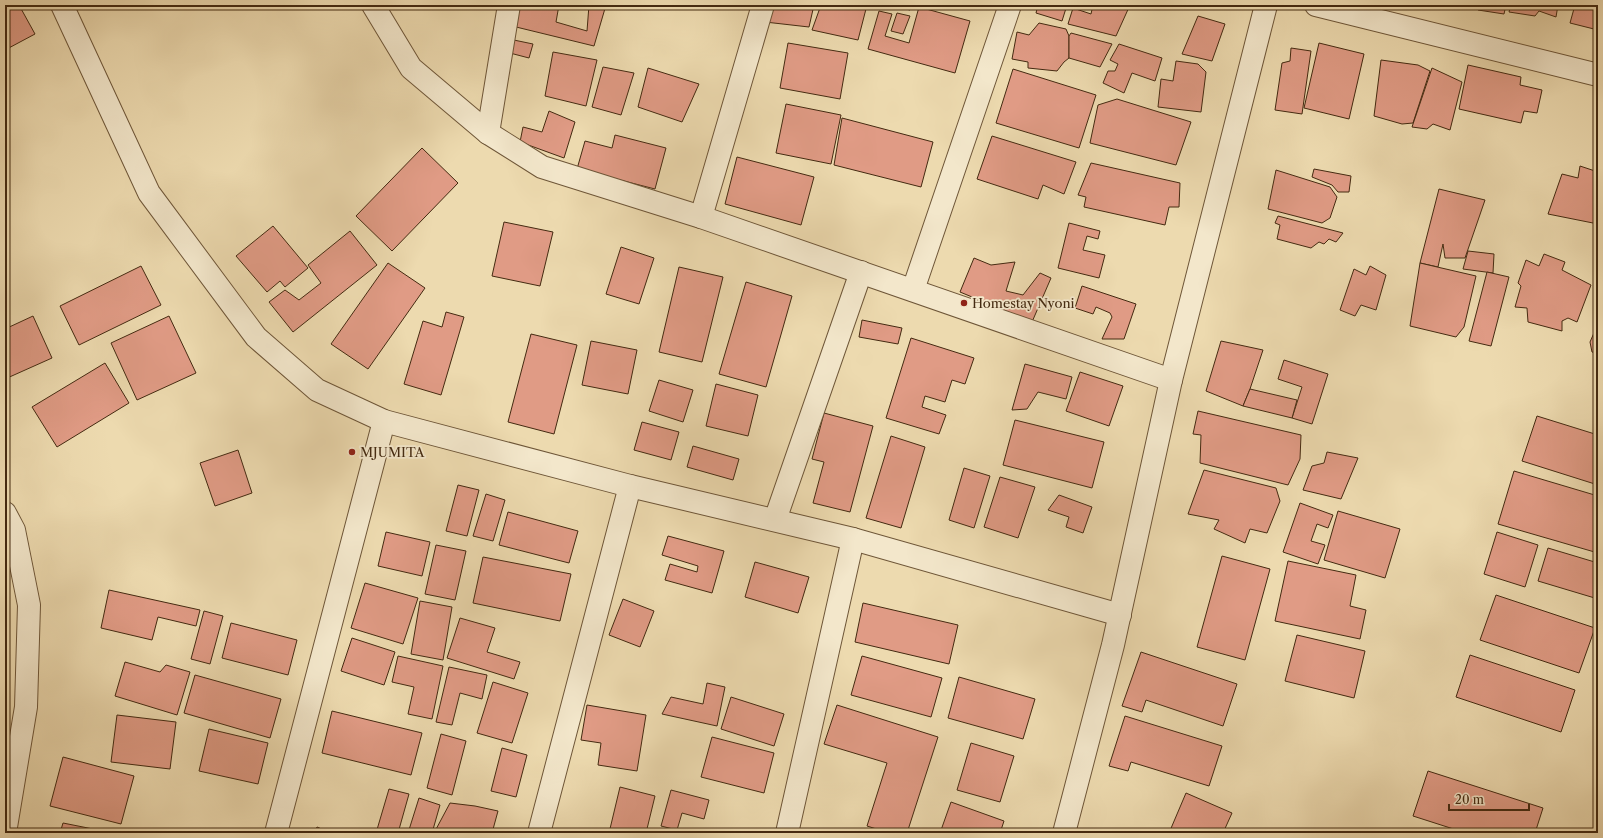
<svg xmlns="http://www.w3.org/2000/svg" width="1603" height="838" viewBox="0 0 1603 838" font-family="'Libre Caslon Text',serif">
<rect width="100%" height="100%" fill="#eddaaf"/>
<filter id="stains"><feTurbulence type="fractalNoise" baseFrequency=".005" numOctaves="4"/><feColorMatrix values="0 0 0 0 .2 0 0 0 0 .09 0 0 0 0 .02 0 0 0 .5 -.17"/></filter>
<radialGradient id="worn" r=".72"><stop offset=".6" stop-color="#630" stop-opacity="0"/><stop offset="1" stop-color="#630" stop-opacity=".3"/></radialGradient>
<g fill="#e09b85" stroke="#442a11">
<path d="M5,5H19L35,34L5,50Z"/>
<path d="M517,5H559L556,22L587,31L589,5H606L594,46L512,26Z"/>
<path d="M768,5H814L809,27L765,22Z"/>
<path d="M821,5H867L858,40L812,30Z"/>
<path d="M893,5H913L910,10L893,6Z"/>
<path d="M1038,5H1067L1062,21L1036,13Z"/>
<path d="M1093,5H1130L1116,36L1068,24L1073,8L1091,14Z"/>
<path d="M1480,5H1506L1504,14L1478,10Z"/>
<path d="M1511,5H1558L1556,17L1539,11L1535,16L1509,12Z"/>
<path d="M1575,5H1598V30L1570,23Z"/>
<path d="M919,7L970,21L955,73L868,49L879,11L892,14L885,36L909,43Z"/>
<path d="M897,13L910,16L903,34L891,31Z"/>
<path d="M1198,16L1225,24L1212,61L1182,54Z"/>
<path d="M1039,23L1066,29L1069,36V58L1064,62L1057,71L1028,68V62L1012,59L1017,32L1029,35Z"/>
<path d="M1071,33L1112,44L1100,67L1069,58V36Z"/>
<path d="M509,39L533,44L529,58L506,52Z"/>
<path d="M788,43L848,53L840,99L780,88Z"/>
<path d="M1319,43L1364,54L1349,119L1304,108Z"/>
<path d="M1119,44L1162,58L1155,81L1132,73L1124,93L1103,83L1108,71H1115L1118,64L1110,60Z"/>
<path d="M1291,48L1311,51L1302,114L1275,110L1282,63L1290,61Z"/>
<path d="M553,52L597,60L586,106L545,96Z"/>
<path d="M1381,60L1418,65L1430,71L1413,123L1402,124L1374,116Z"/>
<path d="M1176,61L1198,64L1206,72L1201,112L1158,107L1161,79L1173,81Z"/>
<path d="M1468,65L1521,77L1520,85L1542,90L1537,113L1524,111L1521,123L1459,109Z"/>
<path d="M603,67L634,73L621,115L592,107Z"/>
<path d="M648,68L699,84L682,122L638,107Z"/>
<path d="M1432,68L1462,82L1450,130L1433,124L1427,129L1412,127Z"/>
<path d="M1013,69L1096,95L1079,148L996,123Z"/>
<path d="M1117,99L1191,122L1176,165L1090,143L1098,105Z"/>
<path d="M786,104L841,115L831,164L776,153Z"/>
<path d="M549,111L575,122L564,158L520,142L523,127L542,132Z"/>
<path d="M842,118L933,142L921,187L834,165Z"/>
<path d="M615,135L666,148L655,189L577,169L585,141L612,148Z"/>
<path d="M992,136L1076,162L1064,194L1043,185L1038,199L977,179Z"/>
<path d="M422,148L458,183L392,251L356,216Z"/>
<path d="M737,157L814,177L801,225L725,204Z"/>
<path d="M1091,163L1180,183L1179,207H1169L1165,225L1084,207L1086,197L1078,195Z"/>
<path d="M1580,166L1598,172V224L1548,214L1562,174L1578,178Z"/>
<path d="M1314,169L1351,176L1349,192H1338L1332,185L1312,177Z"/>
<path d="M1276,170L1330,187L1337,197L1330,218L1322,223L1268,209Z"/>
<path d="M1439,189L1485,200L1465,258H1445L1443,244L1438,267L1420,263Z"/>
<path d="M1278,216L1343,233L1336,242L1329,239L1324,244L1319,242L1311,248L1277,239L1280,225L1275,223Z"/>
<path d="M504,222L553,232L540,286L492,276Z"/>
<path d="M1069,223L1100,231L1098,239L1087,236L1083,250L1105,255L1099,278L1058,268Z"/>
<path d="M273,226L308,268L285,287L280,281L267,292L236,256Z"/>
<path d="M350,231L377,265L293,332L269,302L285,290L299,300L321,283L308,265Z"/>
<path d="M621,247L654,258L639,304L606,294Z"/>
<path d="M1468,251L1494,254L1493,273L1463,269Z"/>
<path d="M1544,254L1565,262L1562,270L1591,285L1577,322L1568,318L1562,321V331L1528,322L1527,308L1515,307L1521,286L1518,283L1526,260L1539,266Z"/>
<path d="M974,258L991,265L1015,262L1006,291L1023,295L1040,273L1051,278L1032,322L960,292Z"/>
<path d="M388,263L425,288L368,369L331,344Z"/>
<path d="M1420,263L1476,276L1464,327L1456,337L1410,326Z"/>
<path d="M141,266L161,305L79,345L60,306Z"/>
<path d="M1370,266L1386,275L1376,310L1361,305L1355,316L1340,310L1354,269L1366,275Z"/>
<path d="M679,267L723,277L702,362L659,352Z"/>
<path d="M1487,272L1509,277L1491,346L1469,341Z"/>
<path d="M746,282L792,296L766,387L719,374Z"/>
<path d="M1082,286L1136,304L1124,339H1102L1112,317L1110,313L1096,307L1093,314L1075,308Z"/>
<path d="M446,312L464,317L441,395L404,384L423,321L442,327Z"/>
<path d="M33,316L52,358L5,379V329Z"/>
<path d="M169,316L196,373L137,400L111,343Z"/>
<path d="M862,320L902,328L898,344L859,337Z"/>
<path d="M1597,326H1598V354L1592,352L1590,342Z"/>
<path d="M531,334L577,345L554,434L508,422Z"/>
<path d="M911,338L974,358L965,384L952,380L945,402L925,396L922,407L946,415L939,434L886,418Z"/>
<path d="M591,341L637,350L628,394L582,385Z"/>
<path d="M1221,341L1263,350L1250,389L1243,406L1206,391Z"/>
<path d="M1284,360L1328,374L1312,424L1292,418L1302,387L1278,379Z"/>
<path d="M105,363L129,403L57,447L32,407Z"/>
<path d="M1025,364L1072,377L1066,399L1038,392L1027,409L1012,410Z"/>
<path d="M1080,372L1123,386L1109,426L1066,411Z"/>
<path d="M659,380L693,390L683,422L649,411Z"/>
<path d="M716,384L758,395L748,436L706,426Z"/>
<path d="M1250,389L1297,400L1292,418L1243,406Z"/>
<path d="M1198,411L1301,435L1300,459L1288,485L1200,463L1201,435L1193,434Z"/>
<path d="M824,413L873,426L850,512L813,503L824,462L812,459Z"/>
<path d="M1537,416L1598,435V485L1522,461Z"/>
<path d="M1015,420L1104,442L1092,488L1003,465Z"/>
<path d="M642,422L679,432L671,460L634,450Z"/>
<path d="M891,436L925,447L901,528L866,518Z"/>
<path d="M693,446L739,459L733,480L687,467Z"/>
<path d="M238,450L252,493L215,506L200,463Z"/>
<path d="M1327,452L1358,458L1341,499L1303,490L1312,466L1324,463Z"/>
<path d="M964,468L990,476L974,528L949,520Z"/>
<path d="M1204,470L1276,488L1280,501L1267,533L1250,529L1245,543L1214,529L1219,520L1188,514Z"/>
<path d="M1514,471L1598,496V553L1498,524Z"/>
<path d="M1000,477L1035,487L1018,538L984,527Z"/>
<path d="M458,485L479,490L467,536L446,531Z"/>
<path d="M486,494L505,500L493,541L473,536Z"/>
<path d="M1059,495L1092,507L1083,533L1066,527L1069,517L1048,510Z"/>
<path d="M1300,503L1333,515L1328,528L1317,524L1311,541L1325,545L1318,564L1283,552Z"/>
<path d="M1338,511L1400,529L1385,578L1324,560Z"/>
<path d="M508,512L578,531L569,563L499,545Z"/>
<path d="M386,532L430,542L422,576L378,566Z"/>
<path d="M1497,532L1538,545L1525,587L1484,574Z"/>
<path d="M668,536L724,551L712,593L665,580L670,564L697,572L698,566L662,555Z"/>
<path d="M436,545L466,551L455,600L425,594Z"/>
<path d="M1548,548L1598,563V599L1538,581Z"/>
<path d="M1222,556L1270,569L1245,660L1197,647Z"/>
<path d="M483,557L571,574L560,621L473,603Z"/>
<path d="M1288,561L1356,575L1350,606L1366,610L1360,639L1275,621Z"/>
<path d="M755,562L809,577L798,613L745,597Z"/>
<path d="M365,583L418,598L403,644L351,628Z"/>
<path d="M109,590L200,610L196,626L158,617L152,640L101,628Z"/>
<path d="M1496,595L1595,628L1579,673L1480,640Z"/>
<path d="M623,599L654,611L640,647L609,635Z"/>
<path d="M420,601L452,607L443,660L411,654Z"/>
<path d="M863,603L958,625L949,664L855,642Z"/>
<path d="M204,611L223,616L210,664L191,659Z"/>
<path d="M460,618L495,628L487,652L520,662L514,679L447,658Z"/>
<path d="M231,623L297,640L288,675L222,658Z"/>
<path d="M5,635H8L5,660Z"/>
<path d="M1297,635L1365,651L1354,698L1285,681Z"/>
<path d="M352,638L395,652L384,685L341,671Z"/>
<path d="M1141,652L1237,684L1223,726L1146,700L1142,712L1122,706Z"/>
<path d="M1470,655L1575,690L1561,732L1456,697Z"/>
<path d="M398,656L443,666L432,719L408,714L414,687L392,682Z"/>
<path d="M862,656L942,678L931,717L851,695Z"/>
<path d="M125,662L160,672L166,665L190,672L177,715L115,696Z"/>
<path d="M449,667L487,675L482,699L460,693L452,725L436,722Z"/>
<path d="M195,675L281,699L270,738L184,713Z"/>
<path d="M959,677L1035,699L1023,739L948,718Z"/>
<path d="M493,682L528,693L512,743L477,733Z"/>
<path d="M707,683L725,687L717,726L662,714L671,697L703,704Z"/>
<path d="M731,697L784,714L774,746L721,729Z"/>
<path d="M587,705L646,715L637,771L598,765L601,743L581,740Z"/>
<path d="M837,705L938,737L907,833H889L867,826L887,763L824,744Z"/>
<path d="M332,711L422,733L411,775L322,753Z"/>
<path d="M117,715L176,722L170,769L111,762Z"/>
<path d="M1125,716L1222,746L1209,786L1131,762L1128,771L1109,766Z"/>
<path d="M209,729L268,743L258,784L199,771Z"/>
<path d="M441,734L466,741L452,795L427,788Z"/>
<path d="M712,737L774,753L764,793L701,777Z"/>
<path d="M971,743L1014,756L1000,802L957,790Z"/>
<path d="M502,748L527,755L516,797L491,791Z"/>
<path d="M63,757L134,776L121,824L50,806Z"/>
<path d="M1428,771L1543,808L1535,833H1466L1413,816Z"/>
<path d="M620,787L655,796L646,833H609Z"/>
<path d="M389,789L409,794L398,833H376Z"/>
<path d="M671,790L709,800L704,819L682,813L677,830L661,826Z"/>
<path d="M1186,793L1232,813L1223,833H1169Z"/>
<path d="M419,798L440,805L432,833H408Z"/>
<path d="M951,802L1004,821L1000,833H940Z"/>
<path d="M450,803L475,806L498,811L492,833H434Z"/>
<path d="M63,823L103,831L102,833H60Z"/>
<path d="M317,827L331,833H314Z"/>
</g>
<g fill="none" stroke-linecap="round" stroke-linejoin="round">
<g stroke="#6e5638" stroke-width="24">
<g id="minor">
<path d="M62,5L149,193L256,337L317,390L384,421L630,486L853,539L1120,615"/>
<path d="M373,5L411,68L488,133L542,167L701,217L1171,380"/>
<path d="M1316,5L1598,75"/>
<path d="M488,133L509,5"/>
<path d="M701,217L763,5"/>
<path d="M913,290L1010,5"/>
<path d="M5,513L14,530L29,605L26,707L5,833"/>
<path d="M775,520L861,272"/>
<path d="M276,833L384,421"/>
<path d="M539,833L630,486"/>
<path d="M787,833L853,539"/>
<path d="M1064,833L1113,645L1171,380L1266,5"/>
</g>
</g>
<use href="#minor" stroke="#f3e7cb" stroke-width="22"/>
</g>
<g fill="#8f2418" stroke="#f3e7cb" stroke-width="1.5">
<circle cx="964" cy="303" r="4"/>
<circle cx="352" cy="452" r="4"/>
</g>
<g text-anchor="middle" stroke-width="3.5" stroke-linejoin="round" paint-order="stroke">
<g font-size="13" fill="#442a11" stroke="#f3e7cb" text-anchor="start">
<text x="972" y="308">Homestay Nyoni</text>
<text x="360" y="457">MJUMITA</text>
</g>
</g>
<rect width="1603" height="838" fill="none" stroke="#eddaaf" stroke-width="20"/>
<rect x="6" y="6" width="1591" height="826" fill="none" stroke="#442a11" stroke-width="2"/>
<rect x="10" y="10" width="1583" height="818" fill="none" stroke="#442a11"/>
<path d="M1449 804v6h80v-6" fill="none" stroke="#442a11" stroke-width="2"/>
<text x="1455" y="804" font-size="12" fill="#442a11" stroke="#f3e7cb" stroke-width="3" paint-order="stroke">20 m</text>
<rect width="100%" height="100%" filter="url(#stains)"/>
<rect width="100%" height="100%" fill="url(#worn)"/>
</svg>
